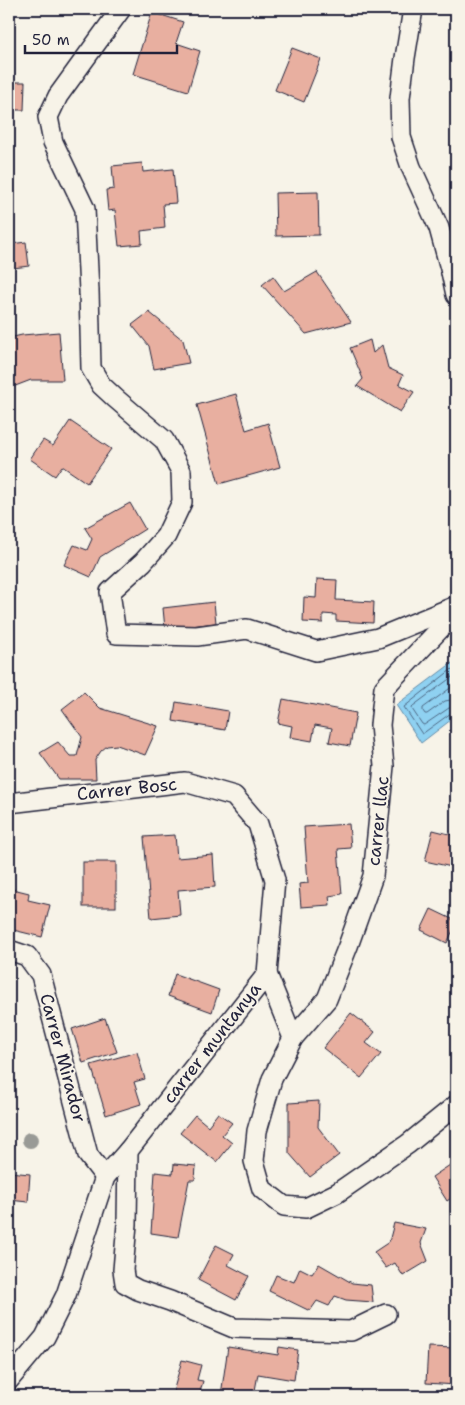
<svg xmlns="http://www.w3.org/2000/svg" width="465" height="1405" viewBox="0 0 465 1405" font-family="'Shantell Sans',sans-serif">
<rect width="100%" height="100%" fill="#f7f3e8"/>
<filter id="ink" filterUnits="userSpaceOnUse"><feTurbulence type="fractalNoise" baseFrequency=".02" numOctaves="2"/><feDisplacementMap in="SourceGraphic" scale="10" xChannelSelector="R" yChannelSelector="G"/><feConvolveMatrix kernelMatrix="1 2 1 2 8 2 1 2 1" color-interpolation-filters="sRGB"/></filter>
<g filter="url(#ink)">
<path fill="#8fd1f1" stroke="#638ba8" d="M456,660V716L421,743L396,705Z"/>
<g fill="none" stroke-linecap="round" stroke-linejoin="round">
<g stroke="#4e6884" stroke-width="1">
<path d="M456,666L404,707L422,734L451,713L456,712"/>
<path d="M456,674L413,706L412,709L422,724L424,725L449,708L456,706"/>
<path d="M456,684L423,708V711L425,714H427L445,701L456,699"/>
</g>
</g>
<g fill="#e8afa0" stroke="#22223b">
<path d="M152,12L183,22L176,43L200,51L188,91L133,74Z"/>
<path d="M292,48L321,59L304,102L275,90Z"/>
<path d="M9,82H25L24,110H9Z"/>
<path d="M142,163L143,172L173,169L176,203L163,204L165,228L141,231L142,244L119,246L115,210L108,211L106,190L114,189L112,166Z"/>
<path d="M318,192L319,235L276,236L275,193Z"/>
<path d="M26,242L29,266L13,268L11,244Z"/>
<path d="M317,272L351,322L306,334L262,285L273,276L284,291Z"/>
<path d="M149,312L183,340L189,363L154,369L149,346L132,325Z"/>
<path d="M59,332L63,380H31L10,388L9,381V338L22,335Z"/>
<path d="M370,340L373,353L382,345L388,368L403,375L399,384L414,392L400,412L357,386L363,379L350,348Z"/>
<path d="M236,394L246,430L268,423L280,467L219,484L197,405Z"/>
<path d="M70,421L111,449L87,483L62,466L55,476L30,459L43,440L53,446Z"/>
<path d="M130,503L145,529L100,557L91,577L64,565L74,545L87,550L92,539L85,528Z"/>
<path d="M317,579L337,580L336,600L374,602L373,623L336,621V615L323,614V623L303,622L304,597L316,598Z"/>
<path d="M214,602L216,623L165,629L163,608Z"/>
<path d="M84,692L100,708L158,726L145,755L117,745L107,746L101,751L95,760L96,779H59L40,753L58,742L70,756H77L82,737L62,709Z"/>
<path d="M283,699L356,713L350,746L329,742L332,728L315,725L312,741L290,737L292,726L278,723Z"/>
<path d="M176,702L228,711L225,730L173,721Z"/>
<path d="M456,814V868L425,861L433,830L453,835Z"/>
<path d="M349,824L351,848L338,849L342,894L329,896L330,905L301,907L299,884L308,883L304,827Z"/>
<path d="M175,835L177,858L213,855L215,887L178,890L180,915L151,918L144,837Z"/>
<rect x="83" y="862" width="33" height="45"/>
<path d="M9,888L29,893L28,900L50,905L42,937L9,929Z"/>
<path d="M431,909L456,921V924L447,943L421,930Z"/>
<path d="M175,974L219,990L212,1012L168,996Z"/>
<path d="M351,1013L375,1032L366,1043L381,1054L361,1078L323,1048Z"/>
<path d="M105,1018L117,1052L83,1063L72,1029Z"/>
<path d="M137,1052L145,1079L134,1082L141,1104L106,1115L91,1065Z"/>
<path d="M319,1101L318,1127L339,1155L310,1177L289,1153V1103Z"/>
<path d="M218,1113L232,1123L222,1135L232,1143L217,1162L180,1133L195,1115L208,1126Z"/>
<path d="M456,1161V1195L447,1201L432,1177Z"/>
<path d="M174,1164L196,1166L195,1180H189L178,1237L151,1233L155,1172L173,1174Z"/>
<path d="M9,1172L30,1174L28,1202L9,1200Z"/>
<path d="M394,1223L426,1229L421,1243L428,1261L403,1276L395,1263L386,1268L374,1252L389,1242Z"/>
<path d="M216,1245L234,1254L228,1265L249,1276L236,1300L198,1280Z"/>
<path d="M319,1264L352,1283L371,1285L373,1302L346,1300L335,1296L329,1306L317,1301L310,1311L269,1291L276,1275L294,1282L300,1268L312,1274Z"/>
<path d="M228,1347L278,1355L279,1347L298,1350L294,1380L258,1374L254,1396H231L221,1395Z"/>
<path d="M428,1347L456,1348V1385L426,1383Z"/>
<path d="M182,1360L201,1365L197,1380L203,1381L199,1396H172Z"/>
</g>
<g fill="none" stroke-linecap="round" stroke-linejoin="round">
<g stroke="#22223b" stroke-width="22">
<g id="street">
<path d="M121,9L58,96L48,117L53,142L85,209L89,291L91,368L101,385L115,398L164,440L181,471L182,502L166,536L143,562L110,592L116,634L197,636L247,629L316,651L378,638L456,606"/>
<path d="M413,9L405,58L400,98L401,137L411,167L439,228L451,272"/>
<path d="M454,260L451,272L456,295"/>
<path d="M9,803L185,782L234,796L258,824L275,880L267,974"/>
<path d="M9,950L27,956L41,975L88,1155L105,1177"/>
<path d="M293,1038L327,999L348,946L373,876L384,766L380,725L384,688L456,612"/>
<path d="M128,1151L127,1224L123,1270L125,1283L138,1290L170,1301L234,1328L351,1331L386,1314"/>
<path d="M9,1380L45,1337L66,1295L105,1177L128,1151L267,974L293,1038L272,1079L257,1131L254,1161L262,1189L284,1206L306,1208L337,1193L408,1144L456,1105"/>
</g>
</g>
<use href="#street" stroke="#f7f3e8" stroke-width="19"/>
</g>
<circle fill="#999a96" cx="30" cy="1140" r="8"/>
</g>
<g text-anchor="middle" stroke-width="4" stroke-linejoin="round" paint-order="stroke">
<g font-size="18" fill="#22223b" stroke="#f7f3e8">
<text transform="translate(127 789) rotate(-6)" y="6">Carrer Bosc</text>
<text transform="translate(378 821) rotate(-84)" y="6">carrer llac</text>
<text transform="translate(212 1043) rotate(-52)" y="6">carrer muntanya</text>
<text transform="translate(63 1058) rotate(75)" y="6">Carrer Mirador</text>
</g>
</g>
<rect width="465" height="1405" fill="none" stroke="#f7f3e8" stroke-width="30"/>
<rect x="15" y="15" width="435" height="1375" fill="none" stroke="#22223b" stroke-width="2" filter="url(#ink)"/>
<path d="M25 45v8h152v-8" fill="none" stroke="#22223b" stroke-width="2.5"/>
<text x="32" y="45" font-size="15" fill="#22223b" stroke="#f7f3e8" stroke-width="4" paint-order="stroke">50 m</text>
</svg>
